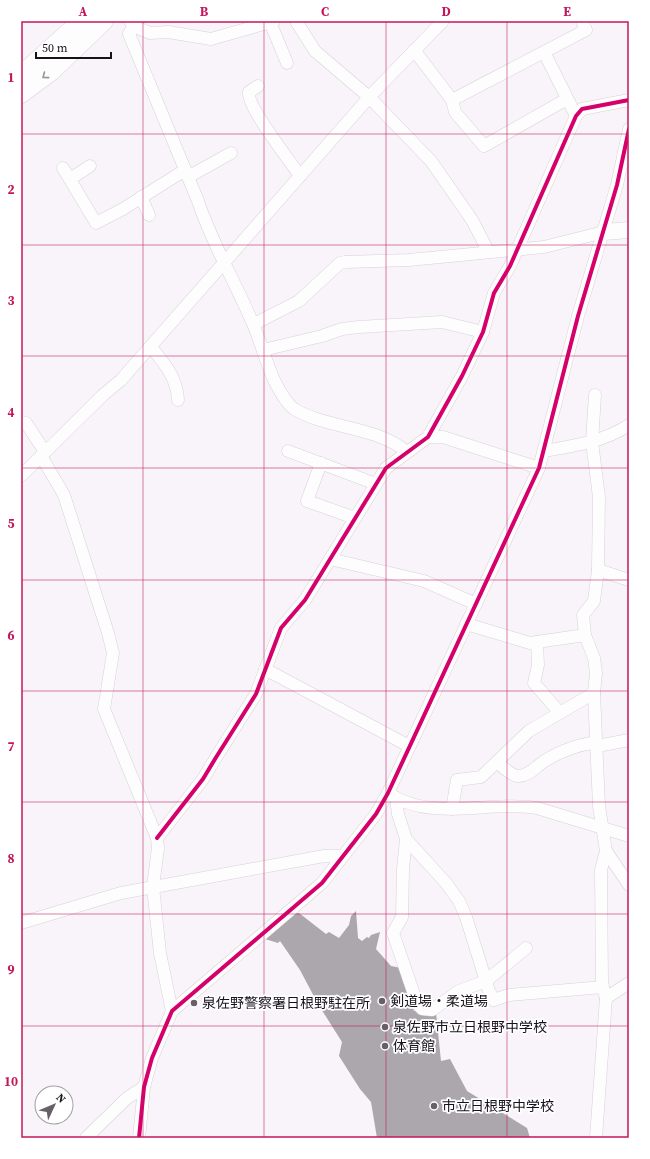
<svg xmlns="http://www.w3.org/2000/svg" width="650" height="1159" viewBox="0 0 650 1159" font-family="'Source Serif 4','Noto Sans JP',serif">
<rect width="100%" height="100%" fill="#f8f4f9"/>
<path fill="#aca6ad" d="M356,911L358,938L362,941L367,937L369,938L371,935L380,932L376,949L391,966L401,968L407,983L414,1011L436,1013L441,1061L450,1059L467,1091L527,1128L530,1138H377L371,1102L360,1089L339,1056L342,1042L318,1004L300,970L280,941L278,943L262,938L291,914L299,913L326,934L329,932L339,938L349,925L351,916Z"/>
<g fill="none" stroke-linecap="round" stroke-linejoin="round">
<g stroke="#d7d1d8" stroke-width="13">
<g id="street">
<path d="M130,21L138,28L150,33L168,32L211,39L274,21"/>
<path d="M296,21L315,51L369,97L431,161L472,220L485,245L486,252"/>
<path d="M270,22L287,63"/>
<path d="M134,25L129,34L198,201C211,241 233,278 250,317C260,338 265,361 275,382C279,390 286,403 294,409C328,429 376,426 407,452"/>
<path d="M414,50L452,100L455,112L484,146L567,99"/>
<path d="M544,52L576,116"/>
<path d="M258,86L249,92C246,106 291,162 300,176"/>
<path d="M452,100L586,30L582,21"/>
<path d="M63,168L96,223L123,209L185,170"/>
<path d="M188,177L231,153"/>
<path d="M70,179L90,166"/>
<path d="M141,197L149,215"/>
<path d="M254,324L299,301L340,263L345,262L409,260L544,247L604,232"/>
<path d="M151,347C165,364 177,378 178,400"/>
<path d="M263,350L322,336L342,329L359,327L442,322L483,332"/>
<path d="M595,395L592,442L599,497L598,570L629,580"/>
<path d="M21,422L26,423L45,452"/>
<path d="M428,437H443L539,468"/>
<path d="M288,451L376,484"/>
<path d="M544,451C574,446 603,442 629,425"/>
<path d="M41,456L64,495L108,633L113,653L104,709L157,838L158,848L153,887L160,953L172,1011"/>
<path d="M321,463L307,501L355,518"/>
<path d="M21,476L103,395L121,380L372,94L443,21"/>
<path d="M330,559L424,581L476,604"/>
<path d="M598,570L594,601L583,615L585,635L594,658L596,673L594,693L599,806L606,851L601,870L602,984L606,998"/>
<path d="M466,624L530,643L585,635"/>
<path d="M537,642L538,665L534,683L560,713"/>
<path d="M265,669L409,746"/>
<path d="M597,746L629,740"/>
<path d="M497,762C503,767 509,774 517,776C526,777 533,770 539,765C555,753 577,745 597,742"/>
<path d="M390,794C430,822 492,800 537,808L629,836"/>
<path d="M396,798L398,814L406,839L446,883L459,901L466,917L489,991L494,1000L509,995L603,987"/>
<path d="M452,809L457,780L481,777L529,731L594,693"/>
<path d="M157,838L203,779L215,759L256,694L281,628L305,600L386,468L428,437L462,376L483,332L494,293L510,266L576,116L582,109L629,100"/>
<path d="M406,839L403,869L402,917L393,933L417,1003L422,1009L432,1010L459,991L486,981L526,948"/>
<path d="M606,851L629,885"/>
<path d="M21,923L121,893L324,856H341"/>
<path d="M86,1138L127,1098L144,1087"/>
<path d="M139,1138L144,1087L152,1058L172,1011L322,883L376,814L388,793L539,468L578,316L617,185L629,129"/>
<path d="M596,1138L606,998L629,983"/>
</g>
</g>
<g stroke="#d7d1d8" stroke-width="17">
<path id="secondary" d="M604,232L629,230"/>
</g>
<g stroke="#d7d1d8" stroke-width="19">
<g id="primary">
<path d="M21,75L81,21"/>
<path d="M21,94L52,71L104,21"/>
</g>
</g>
<use href="#street" stroke="#fefdfe" stroke-width="12"/>
<use href="#secondary" stroke="#fefdfe" stroke-width="16"/>
<use href="#primary" stroke="#fefdfe" stroke-width="18"/>
<g stroke="#fff" stroke-width="6">
<g id="cycleway">
<path d="M157,838L203,779L215,759L256,694L281,628L305,600L386,468L428,437L462,376L483,332L494,293L510,266L576,116L582,109L629,100"/>
<path d="M139,1138L144,1087L152,1058L172,1011L322,883L376,814L388,793L539,468L578,316L617,185L629,129"/>
</g>
</g>
<use href="#cycleway" stroke="#d6006c" stroke-width="4"/>
</g>
<defs><path id="oneway-chevron" d="M-2-3.5L2.5 0L-2 3.5" fill="none" stroke-width="1.6" stroke-linecap="round" stroke-linejoin="round"/></defs>
<use stroke="#969397" href="#oneway-chevron" transform="translate(45 76) rotate(143)"/>
<path fill="none" stroke="#c2185b" stroke-width="1" stroke-opacity="0.55" d="M143,21V1138M264,21V1138M386,21V1138M507,21V1138M21,134H629M21,245H629M21,356H629M21,468H629M21,580H629M21,691H629M21,802H629M21,914H629M21,1026H629"/>
<g fill="#666068" stroke="#fff" stroke-width="1.5">
<circle cx="382" cy="1001" r="4"/>
<circle cx="194" cy="1003" r="4"/>
<circle cx="385" cy="1027" r="4"/>
<circle cx="385" cy="1046" r="4"/>
<circle cx="434" cy="1106" r="4"/>
</g>
<g text-anchor="middle" stroke-width="3.5" stroke-linejoin="round" paint-order="stroke">
<g font-size="14" fill="#17111a" stroke="#fff" text-anchor="start">
<text x="390" y="1006">剣道場・柔道場</text>
<text x="202" y="1008">泉佐野警察署日根野駐在所</text>
<text x="393" y="1032">泉佐野市立日根野中学校</text>
<text x="393" y="1051">体育館</text>
<text x="442" y="1111">市立日根野中学校</text>
</g>
</g>
<rect width="650" height="1159" fill="none" stroke="#ffffff" stroke-width="44"/>
<g transform="translate(54 1105) rotate(46)"><circle r="19" fill="#ffffff" stroke="#a2a0a3"/>
<path d="M0-3L7 15L0 10L-7 15Z" fill="#666068"/>
<text y="-6" font-size="11" font-weight="bold" text-anchor="middle" fill="#17111a">N</text>
</g>
<path d="M36 52v6h75v-6" fill="none" stroke="#17111a" stroke-width="2"/>
<text x="42" y="52" font-size="12" fill="#17111a" stroke="#ffffff" stroke-width="3" paint-order="stroke">50 m</text>
<rect x="22" y="22" width="606" height="1115" fill="none" stroke="#c2185b" stroke-width="1.5"/>
<g font-size="13" text-anchor="middle" font-weight="bold" fill="#c2185b">
<text x="83" y="16">A</text>
<text x="204" y="16">B</text>
<text x="325" y="16">C</text>
<text x="446" y="16">D</text>
<text x="567" y="16">E</text>
<text x="11" y="82">1</text>
<text x="11" y="194">2</text>
<text x="11" y="305">3</text>
<text x="11" y="417">4</text>
<text x="11" y="528">5</text>
<text x="11" y="640">6</text>
<text x="11" y="751">7</text>
<text x="11" y="863">8</text>
<text x="11" y="974">9</text>
<text x="11" y="1086">10</text>
</g>
</svg>
